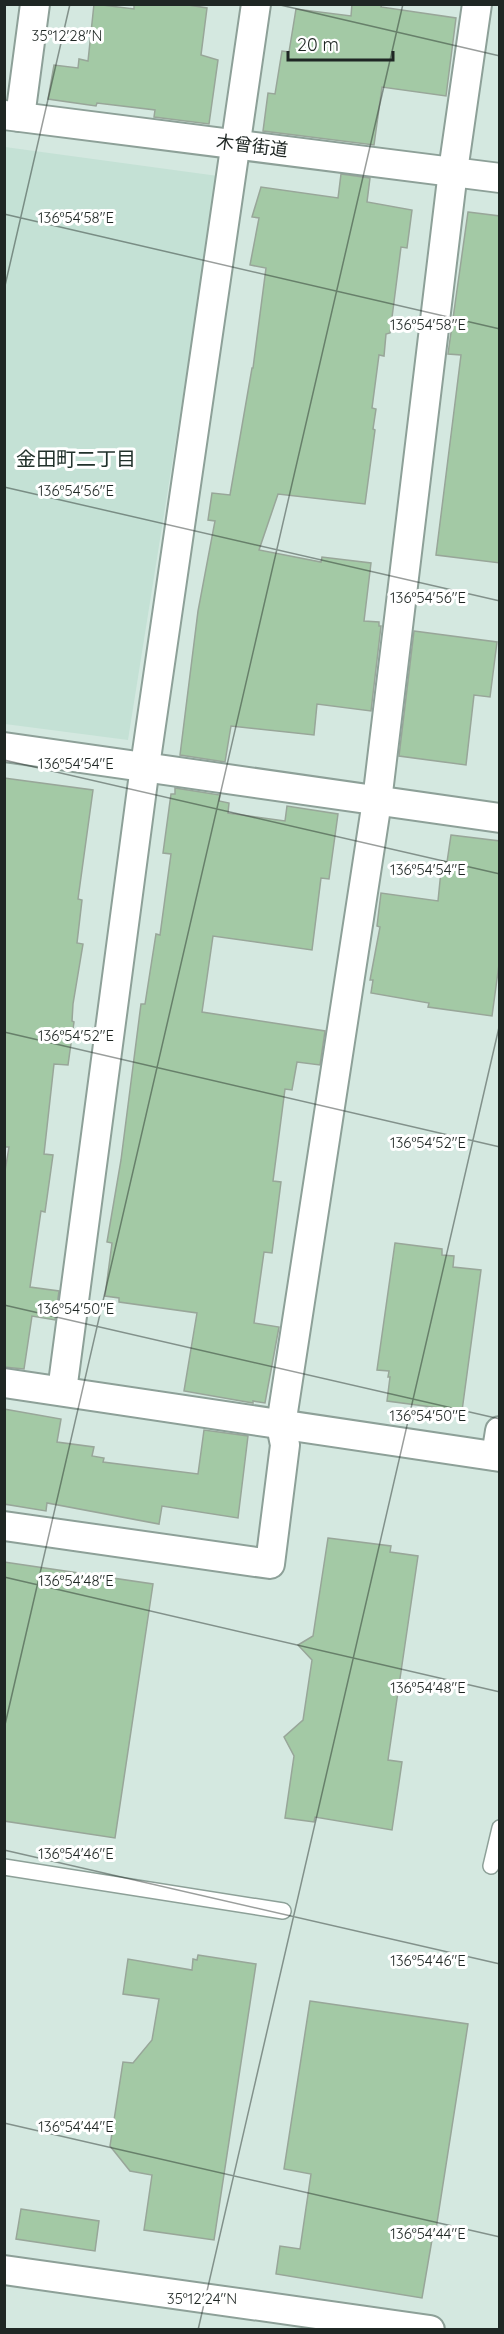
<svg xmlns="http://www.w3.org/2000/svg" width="504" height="2334" viewBox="0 0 504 2334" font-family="Quicksand,'Noto Sans JP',sans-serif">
<rect width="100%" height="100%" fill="#d4e8e0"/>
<path fill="#c4e1d5" d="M5,147L218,176L128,740L5,724Z"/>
<g fill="#a3c9a5" stroke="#98a699" stroke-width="1.5">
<path d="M94,4L134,9V4H182L207,8L201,55L218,60L209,124L154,117L155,110L97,103L96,106L48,99L54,65L78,68L79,59L88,61Z"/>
<path d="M352,4H382L381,7L456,18L446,96L382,87L374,145L263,131L268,93L275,94L282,51L289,52L296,9L351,16Z"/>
<path d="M341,174L370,178L367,202L412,210L407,248L401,247L390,333L386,334L384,356L379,355L372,408L376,409L373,429L375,430L365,504L278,494L259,550L321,562L322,557L371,563L364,621L379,622V626H381L371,711L317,704L314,735L231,726L225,762L180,755L198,611L215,521L208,520L212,493L230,495L252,368H253L266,268L250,265L259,218L252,217L261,187L338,198Z"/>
<path d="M468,212L500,216V563L436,555L461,355L448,354Z"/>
<path d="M414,631L497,642L490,697L474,695L466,765L399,756Z"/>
<path d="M4,778L93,790L78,899L82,900L77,943L83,944L73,1004L72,1021L74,1022L68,1065L54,1064L44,1154L53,1155L45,1212L41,1211L30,1287L59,1291L55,1320L32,1316L24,1369L4,1367V1177L9,1147H4Z"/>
<path d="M175,788L220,795L219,801L229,803L228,813L285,821L287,806L338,814L329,879L321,878L312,950L213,936L202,1012L325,1031L320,1065L297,1062L292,1090L285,1089L273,1181L281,1182L272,1253L264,1252L254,1323L279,1327L265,1403L253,1401V1403L184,1391L197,1313L119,1302V1298L105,1296L112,1243L107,1242L121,1160L141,1004H145L156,934L160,935L171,854L163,853L171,794H175Z"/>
<path d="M451,835L500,841V957L492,1016L428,1007L429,1003L371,993L373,980H370L380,927L377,926L381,893L438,901L442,861L447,862Z"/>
<path d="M395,1243L442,1249V1255L454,1256L453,1267L481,1270L462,1411L387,1401L390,1377H388L389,1371L377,1370Z"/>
<path d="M4,1409L61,1419L57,1442L94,1447L92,1456L104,1458L103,1462L198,1474L204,1430L248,1436L238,1518L162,1506L159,1524L47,1503L46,1511L4,1504Z"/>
<path d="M328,1538L391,1546L390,1552L418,1556L388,1760L402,1762L392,1830L315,1817L314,1822L285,1818L294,1756L284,1737L303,1720L312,1660L298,1645L313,1636Z"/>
<path d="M4,1562L153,1584L115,1838L4,1821Z"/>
<path d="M198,1955L256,1964L214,2240L144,2230L152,2175L130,2171L110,2146L123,2062L133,2063L152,2040L159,1999L123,1994L128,1959L192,1970L193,1959L197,1960Z"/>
<path d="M310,2001L468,2024L436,2229L434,2228L422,2298L276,2274L280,2246L300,2249L311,2174L284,2169Z"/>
<path d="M21,2209L99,2221L95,2251L16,2239Z"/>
</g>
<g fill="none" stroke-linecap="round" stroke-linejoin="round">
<g stroke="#8da098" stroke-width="18">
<g id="lane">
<path d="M491,1866L500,1828"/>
<path d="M4,1867L283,1911"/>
</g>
</g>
<g stroke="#8da098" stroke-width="32">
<g id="street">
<path d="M4,115L500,178"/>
<path d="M20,117L35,4"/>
<path d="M4,747L500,818"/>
<path d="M4,1383L500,1457"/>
<path d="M62,1391L145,766L256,4"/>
<path d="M496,1456L500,1431"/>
<path d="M4,1526L270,1564L285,1445L281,1425L377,801L453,171L477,4"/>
<path d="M4,2270L430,2330"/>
</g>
</g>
<use href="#lane" stroke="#fff" stroke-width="15"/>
<use href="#street" stroke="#fff" stroke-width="28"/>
</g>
<path fill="none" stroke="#1f2724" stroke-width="1.5" stroke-opacity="0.45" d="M276,4L500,56M4,214L500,329M4,290L70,4M4,487L500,601M4,760L500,874M4,1032L500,1147M4,1305L500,1419M4,1577L500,1692M4,1729L403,4M4,1850L500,1964M4,2123L500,2237M198,2330L500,1023"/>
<g text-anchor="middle" stroke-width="6" stroke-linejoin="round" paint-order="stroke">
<g font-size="18" fill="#1f2724" stroke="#fff">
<text transform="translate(252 146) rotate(7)" y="6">木曾街道</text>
</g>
<g font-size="20" fill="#21312b" stroke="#fff">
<text x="76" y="466">金田町二丁目</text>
</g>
</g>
<g font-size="15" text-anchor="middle" fill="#1f2724" stroke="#fff" stroke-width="6" stroke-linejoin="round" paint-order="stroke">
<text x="67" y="41">35°12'28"N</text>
<text x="76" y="223">136°54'58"E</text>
<text x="428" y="330">136°54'58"E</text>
<text x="76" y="496">136°54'56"E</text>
<text x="428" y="603">136°54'56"E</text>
<text x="76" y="769">136°54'54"E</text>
<text x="428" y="875">136°54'54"E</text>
<text x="76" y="1041">136°54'52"E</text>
<text x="428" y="1148">136°54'52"E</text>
<text x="76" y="1314">136°54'50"E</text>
<text x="428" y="1421">136°54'50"E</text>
<text x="76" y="1586">136°54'48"E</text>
<text x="428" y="1693">136°54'48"E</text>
<text x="76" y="1859">136°54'46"E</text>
<text x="428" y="1966">136°54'46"E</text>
<text x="76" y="2132">136°54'44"E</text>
<text x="428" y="2239">136°54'44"E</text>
<text x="202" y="2304">35°12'24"N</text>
</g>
<rect width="504" height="2334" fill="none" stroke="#1f2724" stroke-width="12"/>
<path d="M288 51v9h105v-9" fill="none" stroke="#1f2724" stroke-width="3"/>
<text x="297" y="51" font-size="18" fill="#1f2724" stroke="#ffffff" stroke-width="4.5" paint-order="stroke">20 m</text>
</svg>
